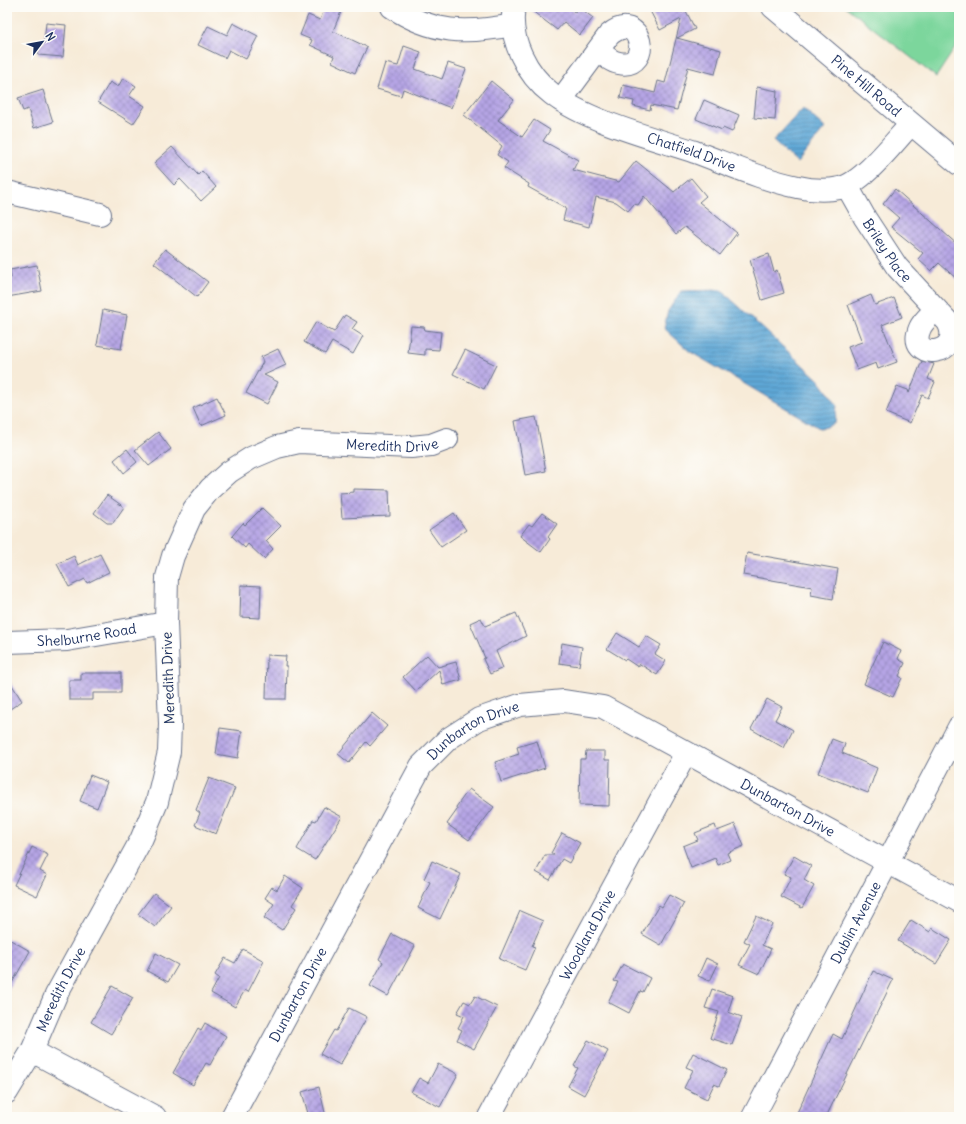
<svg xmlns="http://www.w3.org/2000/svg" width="966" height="1124" viewBox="0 0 966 1124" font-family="Delius,sans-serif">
<defs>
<pattern id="water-rules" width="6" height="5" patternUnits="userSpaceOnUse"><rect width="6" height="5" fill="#5ea7d6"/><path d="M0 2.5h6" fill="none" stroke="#4d88b1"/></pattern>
<pattern id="building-cross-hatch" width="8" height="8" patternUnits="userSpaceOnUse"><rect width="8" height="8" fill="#b6a5e5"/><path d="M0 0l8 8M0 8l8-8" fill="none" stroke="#9387bd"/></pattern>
</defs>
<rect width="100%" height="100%" fill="#fdfcf7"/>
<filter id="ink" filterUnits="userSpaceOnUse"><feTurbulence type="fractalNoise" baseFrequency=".025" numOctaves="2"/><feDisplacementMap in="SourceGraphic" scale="8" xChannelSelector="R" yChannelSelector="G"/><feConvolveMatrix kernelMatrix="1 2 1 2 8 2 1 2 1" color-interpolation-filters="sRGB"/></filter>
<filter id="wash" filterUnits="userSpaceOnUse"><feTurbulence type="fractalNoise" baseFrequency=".012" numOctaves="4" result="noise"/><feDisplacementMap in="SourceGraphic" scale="16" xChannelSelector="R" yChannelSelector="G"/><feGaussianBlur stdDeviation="0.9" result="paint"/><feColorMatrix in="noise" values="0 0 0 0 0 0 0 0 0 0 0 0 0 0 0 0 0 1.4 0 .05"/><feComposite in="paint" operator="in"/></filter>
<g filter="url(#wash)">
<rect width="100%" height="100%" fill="#f7ebd8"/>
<path fill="#7cd69c" stroke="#4c827d" d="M846,7H959V42L936,77Z"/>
<g fill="url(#water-rules)" stroke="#3c6b9a">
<path d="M803,108L825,128L797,163L773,141Z"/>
<path d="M721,290L819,380L837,405L835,423L821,429L689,351L664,328L668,311L681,291Z"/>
</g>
<g id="blocks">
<g fill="url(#building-cross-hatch)">
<path d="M325,7H343L333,31L367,47L355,73L332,62L334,56L310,45L312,40L300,35L308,15L320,20Z"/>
<path d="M527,7H575L573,11L575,12L579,7L593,18L580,35L564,22L557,30Z"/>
<path d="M648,7H678L682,13L684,7L695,29L677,38L721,50L715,74L688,67L677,110L651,105L650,110L633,106L634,101L620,98L623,85L655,93L658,81L665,83L681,19L660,30Z"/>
<path d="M46,23L66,25L63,57L38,55L39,42L44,43Z"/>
<path d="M233,23L258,36L246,59L229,50L225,58L198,45L208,26L227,35Z"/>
<path d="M404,46L421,52L415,69L442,79L448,63L466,69L451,108L403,89L401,96L377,89L385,63L398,66Z"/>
<path d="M123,78L136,86L129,96L145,106L133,124L98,102L110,82L118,87Z"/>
<path d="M491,81L514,100L498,120L522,137L534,120L550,130L543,141L578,160L573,170L619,182L636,161L674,192L691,178L706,196L699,202L737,233L720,255L685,227L676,234L644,196L638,205L634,204L628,211L616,202L596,197L589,227L563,220L566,208L528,187L529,184L504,168L508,162L497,155L502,146L464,115Z"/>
<path d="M757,87L777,91L775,120L754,118Z"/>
<path d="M43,90L53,122L34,128L28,109L23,111L18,98Z"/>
<path d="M704,100L739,115L732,132L723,128L722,130L696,119Z"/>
<path d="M172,147L198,175L202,171L216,187L201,201L180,179L174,185L154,163Z"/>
<path d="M895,189L959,246V281L939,263L931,271L918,259L923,253L891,227L899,218L883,204Z"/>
<path d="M165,249L208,282L197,297L154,263Z"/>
<path d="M769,254L774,272L777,270L784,293L762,300L750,260Z"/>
<path d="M37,265L42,291L7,297V279L11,278L10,270Z"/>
<path d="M871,295L875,305L894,298L902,317L882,325L897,362L878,369L876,363L857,370L848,347L862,342L848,305Z"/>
<path d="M103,310L127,315L121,349L97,345Z"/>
<path d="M345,315L357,322L352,329L363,336L353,354L332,342L325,354L304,342L316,322L334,332Z"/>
<path d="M411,326L424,327L425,330L441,332L439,350L425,349V355L408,353Z"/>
<path d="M278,349L286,365L264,375L278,382L267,404L246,393L263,362L261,357Z"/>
<path d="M465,350L496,365L484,389L453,374Z"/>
<path d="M922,361L934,364L928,379L935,382L928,398L922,395L910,423L886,413L897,386L908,390L909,393Z"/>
<path d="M217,397L226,415L201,426L193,408Z"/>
<path d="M536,417L546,471L525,475L515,421Z"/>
<path d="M158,432L171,449L149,466L135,450Z"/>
<path d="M127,449L137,462L124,473L114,460Z"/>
<path d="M354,489L389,490L390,516L342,518L340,493L354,492Z"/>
<path d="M107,495L124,507L113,523H107L94,513Z"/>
<path d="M262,508L281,526L266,541L273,549L264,559L248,544L245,548L232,536L243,523L245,525Z"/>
<path d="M454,513L466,530L441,547L429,530Z"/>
<path d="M542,513L557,524L548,537L550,539L541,552L520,536L529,524L532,526Z"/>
<path d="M747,553L838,569L833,599L811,595L812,587L743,575Z"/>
<path d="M100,554L109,572L87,583L85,579L69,587L57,564L74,556L78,565Z"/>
<path d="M241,585L261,586L260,618L240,617Z"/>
<path d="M516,613L526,636L496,651L503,668L490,674L483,659L485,658L470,623L481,618L485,626Z"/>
<path d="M617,633L639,647L646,636L661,645L655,654L666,661L657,675L640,664L638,667L626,659L625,660L607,649Z"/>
<path d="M883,642L901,651L898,659L905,663L899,676L902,678L893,697L864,684Z"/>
<path d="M562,643L582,647L579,666L559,663Z"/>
<path d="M267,655L286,656L285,666H287L286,699H266Z"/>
<path d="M427,655L438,667L456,662L461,680L443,685L439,670L416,691L403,677Z"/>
<path d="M81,673H121V693H93V700H69V680H81Z"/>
<path d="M7,677L22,701L7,711Z"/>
<path d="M767,699L782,707L775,720L793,730L784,748L751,729Z"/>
<path d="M372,713L387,726L370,746L366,742L349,763L338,754Z"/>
<path d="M220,728L242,731L238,758L216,754Z"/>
<path d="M832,739L845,744L842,753L877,768L868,793L818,773Z"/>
<path d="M537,741L545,768L501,782L495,762L519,754L517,747Z"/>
<path d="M586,751H605V760H610L609,806L579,805L580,759H585Z"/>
<path d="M90,775L107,782L97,808L80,801Z"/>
<path d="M209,778L235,788L216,834L195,825L200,813L196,810Z"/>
<path d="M469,789L494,807L469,840L447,824L457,810L456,807Z"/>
<path d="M324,807L342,817L315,860L297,849L313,820L316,821Z"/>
<path d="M735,824L744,846L727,853L730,860L718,865L715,858L691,868L683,846L698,840L695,833L715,825L717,831Z"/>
<path d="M562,833L580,843L569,863L562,859L550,880L536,872L545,855H554L551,853Z"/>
<path d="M32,847L48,855L40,871L47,875L37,896L14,885Z"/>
<path d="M794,856L811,866L804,880L814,886L802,908L781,897L791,877L784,874Z"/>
<path d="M432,861L461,874L440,919L418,908L430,882L424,879Z"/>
<path d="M285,876L303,888L292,905L296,908L282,930L264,918L274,904L265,898L272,887L277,890Z"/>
<path d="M154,893L171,906L155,927L138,914Z"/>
<path d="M669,895L684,903L661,945L642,934L659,905L662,907Z"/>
<path d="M520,911L543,921L532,946L535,947L525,970L499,959Z"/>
<path d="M756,916L772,924L762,945L771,949L759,974L739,965L750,944L744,941Z"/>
<path d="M911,920L930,932L932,928L951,940L936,964L898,941Z"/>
<path d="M392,934L415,946L388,996L370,986L383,962L379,959Z"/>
<path d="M7,938L30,951L7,992Z"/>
<path d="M243,949L264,961L248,992L245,990L235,1007L211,993L219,978L215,975L225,958L235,963Z"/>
<path d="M156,953L178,965L168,982L147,971Z"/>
<path d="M706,958L718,964L710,981L698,976Z"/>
<path d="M623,964L650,978L643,992L640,991L629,1013L608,1002L618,982L614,981Z"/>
<path d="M873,971L893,980L826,1117H795L833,1034L842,1039Z"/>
<path d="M112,986L133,998L111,1034L91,1022Z"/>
<path d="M712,989L733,996L728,1012L742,1017L732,1045L710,1038L719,1012L705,1008Z"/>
<path d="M475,996L497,1007L474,1049L457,1040L462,1030L458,1028L464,1016L457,1013L464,1001L470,1004Z"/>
<path d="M349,1008L367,1017L340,1065L320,1054L334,1030L336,1031Z"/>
<path d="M205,1023L226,1036L210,1065L206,1063L193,1085L173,1073L198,1028L201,1030Z"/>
<path d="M588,1040L608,1051L584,1095L568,1086L578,1068L574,1066Z"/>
<path d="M693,1053L727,1070L719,1086L714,1084L707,1099L684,1088L693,1070L686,1067Z"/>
<path d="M438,1064L458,1074L440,1107L411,1092L419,1078L428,1083Z"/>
<path d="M319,1087L326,1117H309L302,1092Z"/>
</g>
</g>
</g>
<g filter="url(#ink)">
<use href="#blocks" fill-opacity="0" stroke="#687189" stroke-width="1"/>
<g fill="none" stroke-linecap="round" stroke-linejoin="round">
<g stroke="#687189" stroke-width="24">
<g id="minor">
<path d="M392,7C432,34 467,34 513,25"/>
<path id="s1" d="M514,7C508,39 527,75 552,94C586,121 653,138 695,152C728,164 763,180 798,187C811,190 826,191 840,188C863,183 894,142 911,124"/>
<path id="s2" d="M773,7L959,164"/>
<path d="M561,100L609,35C641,7 654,70 619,63C611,62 604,55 598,50"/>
<path id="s3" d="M847,186L865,218L897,267L948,322C966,357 905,362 920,328C923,321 931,315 936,309"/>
<path d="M7,192L100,214"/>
<path id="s4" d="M7,642L67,640L166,623"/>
<path d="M32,1051L155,1117"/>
<path id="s5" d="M7,1092L32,1051L56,995L141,840L157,802L169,752L170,724L166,623L167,577L173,556L194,509L210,489L229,472L251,458L277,447L299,442L411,447L431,445L447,439"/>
<path id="s6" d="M232,1117L421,766L448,739L479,719L520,705L564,701L603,707L959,901"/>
<path id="s7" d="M489,1117L686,753"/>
<path id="s8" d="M753,1117L959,727"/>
</g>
</g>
<use href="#minor" stroke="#fff" stroke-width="22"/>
</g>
</g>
<g text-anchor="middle" stroke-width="3" stroke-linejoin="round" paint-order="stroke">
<g font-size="14" fill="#1b2f5e" stroke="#fdfcf7">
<text dy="5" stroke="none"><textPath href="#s2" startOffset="122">Pine Hill Road</textPath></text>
<text dy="5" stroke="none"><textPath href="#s1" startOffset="251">Chatfield Drive</textPath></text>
<text dy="5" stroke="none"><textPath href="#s3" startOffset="76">Briley Place</textPath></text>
<text dy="5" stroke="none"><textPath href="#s5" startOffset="848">Meredith Drive</textPath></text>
<text dy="5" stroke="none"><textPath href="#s4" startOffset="80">Shelburne Road</textPath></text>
<text transform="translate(168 678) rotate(-92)" y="5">Meredith Drive</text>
<text dy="5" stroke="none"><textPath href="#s6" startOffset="463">Dunbarton Drive</textPath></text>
<text dy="5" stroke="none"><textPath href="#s6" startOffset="811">Dunbarton Drive</textPath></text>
<text dy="5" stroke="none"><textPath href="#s8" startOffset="220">Dublin Avenue</textPath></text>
<text dy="5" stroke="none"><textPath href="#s7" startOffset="207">Woodland Drive</textPath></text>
<text dy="5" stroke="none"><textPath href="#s5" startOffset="116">Meredith Drive</textPath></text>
<text dy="5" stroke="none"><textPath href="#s6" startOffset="139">Dunbarton Drive</textPath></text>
</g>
</g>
<rect width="966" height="1124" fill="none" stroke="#fdfcf7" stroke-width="24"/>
<g transform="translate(42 42) rotate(58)" stroke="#fdfcf7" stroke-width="3" paint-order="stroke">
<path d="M0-3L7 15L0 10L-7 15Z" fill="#1b2f5e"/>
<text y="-6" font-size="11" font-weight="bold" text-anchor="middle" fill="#1b2f5e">N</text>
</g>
</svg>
